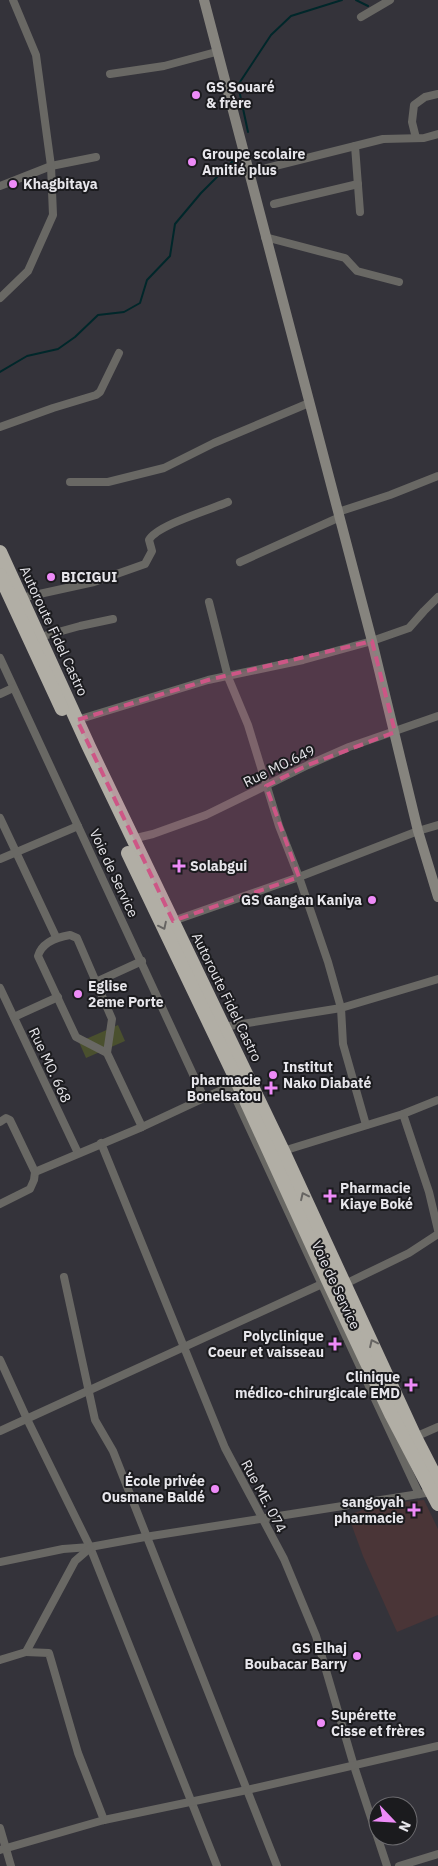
<svg xmlns="http://www.w3.org/2000/svg" width="438" height="1866" viewBox="0 0 438 1866" font-family="'IBM Plex Sans',sans-serif">
<rect width="100%" height="100%" fill="#34333a"/>
<path fill="#4a3537" d="M424,1500L438,1529V1615L397,1632L363,1556L348,1515L380,1504Z"/>
<path fill="#4a502e" d="M118,1025L125,1041L86,1058L79,1042Z"/>
<g fill="none" stroke-linecap="round" stroke-linejoin="round">
<g stroke="#00272a" stroke-width="2">
<path d="M356,0L368,6"/>
<path d="M248,132L238,85L271,35L291,16L342,0"/>
<path d="M0,372L27,356L58,349L75,337L98,315L124,312L140,303L147,280L170,256L175,224L201,193L234,160"/>
</g>
<g stroke="#696864" stroke-width="8">
<path d="M361,17L390,0"/>
<path d="M110,74L164,66L216,52"/>
<path d="M416,138L412,122L414,105L425,97L438,94"/>
<path d="M355,146L360,212"/>
<path d="M267,168L383,139L424,138L438,134"/>
<path d="M0,186L51,166L96,157"/>
<path d="M274,204L358,184"/>
<path d="M265,237L345,258L357,271L399,282"/>
<path d="M0,298L28,271L53,215L51,166L36,55L13,0"/>
<path d="M0,427L53,408L96,395L100,392L119,353"/>
<path d="M70,482H108L164,468L214,443L309,403"/>
<path d="M338,512L390,495L438,476"/>
<path d="M240,562L340,517"/>
<path d="M21,598L94,582L145,564L152,551L149,540C157,525 210,510 228,502"/>
<path d="M209,602L228,677L248,725L279,826L299,877L328,962L341,1008L343,1044L366,1125"/>
<path d="M40,637L80,626L113,619"/>
<path d="M0,658L204,1098"/>
<path d="M0,694L13,688"/>
<path d="M77,720L208,680L303,660L372,641L409,628L424,611L438,597"/>
<path d="M0,818L56,937"/>
<path d="M132,839L153,834L206,815L308,765L349,747L438,716"/>
<path d="M0,859L78,826"/>
<path d="M173,921L299,877L418,831L438,825"/>
<path d="M96,982L142,961"/>
<path d="M0,988L78,1153"/>
<path d="M14,1017L58,997"/>
<path d="M223,1027L341,1008L438,979"/>
<path d="M107,1053L112,1019L77,938L70,935C58,937 42,942 38,956L76,1037L107,1053L142,1127"/>
<path d="M230,1086L419,1494"/>
<path d="M403,1114L429,1192L438,1230"/>
<path d="M0,1122L6,1118L10,1120L35,1172L34,1180L30,1189L0,1204"/>
<path d="M101,1143L225,1448L284,1559L316,1636L354,1766L387,1866"/>
<path d="M283,1151L403,1114L438,1100"/>
<path d="M35,1172L142,1127L232,1085"/>
<path d="M64,1277L95,1420L113,1451L277,1866"/>
<path d="M345,1284L409,1253L438,1234"/>
<path d="M0,1360L27,1419L90,1547L217,1866"/>
<path d="M0,1431L322,1284"/>
<path d="M415,1437L438,1427"/>
<path d="M0,1562L63,1549L90,1547L145,1537L432,1492"/>
<path d="M26,1652L49,1653L78,1753L104,1820"/>
<path d="M0,1660L26,1652L75,1561L90,1548"/>
<path d="M0,1828L11,1866"/>
<path d="M0,1850L104,1820L247,1790L438,1746"/>
<path d="M399,1866L438,1854"/>
</g>
<path stroke="#86847e" stroke-width="10" d="M204,0L372,641L418,831L438,897"/>
<g stroke="#b1aea5" stroke-width="14">
<path d="M0,552L89,747L283,1151L415,1437L438,1482"/>
<path d="M0,575L62,709"/>
<path d="M128,853L238,1083L328,1280L391,1414L438,1504"/>
</g>
</g>
<defs><path id="oneway-chevron" d="M-2-3.5L2.5 0L-2 3.5" fill="none" stroke-width="1.6" stroke-linecap="round" stroke-linejoin="round" transform="scale(1.25)"/></defs>
<g stroke="#666462">
<use href="#oneway-chevron" transform="translate(163 926) rotate(64)"/>
<use href="#oneway-chevron" transform="translate(304 1196) rotate(-115)"/>
<use href="#oneway-chevron" transform="translate(373 1343) rotate(-115)"/>
</g>
<path fill="#cd5686" fill-opacity="0.2" stroke="#cd5686" stroke-width="4" stroke-dasharray="10 6" stroke-linejoin="round" d="M372,641L395,732L308,765L266,786L299,877L173,921L77,720L208,680Z"/>
<g fill="#ee8bf8" stroke="#1b1b1e" stroke-width="2">
<circle cx="196" cy="95" r="5"/>
<circle cx="192" cy="162" r="5"/>
<circle cx="13" cy="184" r="5"/>
<circle cx="51" cy="577" r="5"/>
<path d="M176.5 858.5h5v5h5v5h-5v5h-5v-5h-5v-5h5z"/>
<circle cx="372" cy="900" r="5"/>
<circle cx="78" cy="994" r="5"/>
<circle cx="273" cy="1075" r="5"/>
<path d="M268.5 1080.5h5v5h5v5h-5v5h-5v-5h-5v-5h5z"/>
<path d="M327.5 1188.5h5v5h5v5h-5v5h-5v-5h-5v-5h5z"/>
<path d="M332.5 1336.5h5v5h5v5h-5v5h-5v-5h-5v-5h5z"/>
<path d="M408.5 1377.5h5v5h5v5h-5v5h-5v-5h-5v-5h5z"/>
<circle cx="215" cy="1489" r="5"/>
<path d="M411.5 1502.5h5v5h5v5h-5v5h-5v-5h-5v-5h5z"/>
<circle cx="357" cy="1656" r="5"/>
<circle cx="321" cy="1723" r="5"/>
</g>
<g text-anchor="middle" stroke-width="4" stroke-linejoin="round" paint-order="stroke">
<g font-size="14" font-weight="bold" fill="#e7e6eb" stroke="#1b1b1e" text-anchor="start">
<text x="206" y="92">GS Souaré<tspan x="206" dy="16">&amp; frère</tspan></text>
<text x="202" y="159">Groupe scolaire<tspan x="202" dy="16">Amitié plus</tspan></text>
<text x="23" y="189">Khagbitaya</text>
<text x="61" y="582">BICIGUI</text>
<text x="190" y="871">Solabgui</text>
<text x="362" y="905" text-anchor="end">GS Gangan Kaniya</text>
<text x="88" y="991">Eglise<tspan x="88" dy="16">2eme Porte</tspan></text>
<text x="283" y="1072">Institut<tspan x="283" dy="16">Nako Diabaté</tspan></text>
<text x="261" y="1085" text-anchor="end">pharmacie<tspan x="261" dy="16">Bonelsatou</tspan></text>
<text x="340" y="1193">Pharmacie<tspan x="340" dy="16">Kiaye Boké</tspan></text>
<text x="324" y="1341" text-anchor="end">Polyclinique<tspan x="324" dy="16">Coeur et vaisseau</tspan></text>
<text x="400" y="1382" text-anchor="end">Clinique<tspan x="400" dy="16">médico-chirurgicale EMD</tspan></text>
<text x="205" y="1486" text-anchor="end">École privée<tspan x="205" dy="16">Ousmane Baldé</tspan></text>
<text x="404" y="1507" text-anchor="end">sangoyah<tspan x="404" dy="16">pharmacie</tspan></text>
<text x="347" y="1653" text-anchor="end">GS Elhaj<tspan x="347" dy="16">Boubacar Barry</tspan></text>
<text x="331" y="1720">Supérette<tspan x="331" dy="16">Cisse et frères</tspan></text>
</g>
<g font-size="14" fill="#e7e6eb" stroke="#1b1b1e">
<text transform="translate(54 631) rotate(65)" y="5">Autoroute Fidel Castro</text>
<text transform="translate(279 766) rotate(-26)" y="5">Rue MO.649</text>
<text transform="translate(114 873) rotate(65)" y="5">Voie de Service</text>
<text transform="translate(227 997) rotate(64)" y="5">Autoroute Fidel Castro</text>
<text transform="translate(50 1065) rotate(65)" y="5">Rue MO. 668</text>
<text transform="translate(336 1285) rotate(65)" y="5">Voie de Service</text>
<text transform="translate(264 1496) rotate(62)" y="5">Rue ME. 074</text>
</g>
</g>
<g transform="translate(393 1821) rotate(115)"><circle r="24" fill="#1b1b1e" stroke="#6d6c70"/>
<path d="M0-4L9 19L0 12L-9 19Z" fill="#ee8bf8"/>
<text y="-8" font-size="14" font-weight="bold" text-anchor="middle" fill="#e7e6eb">N</text>
</g>
</svg>
